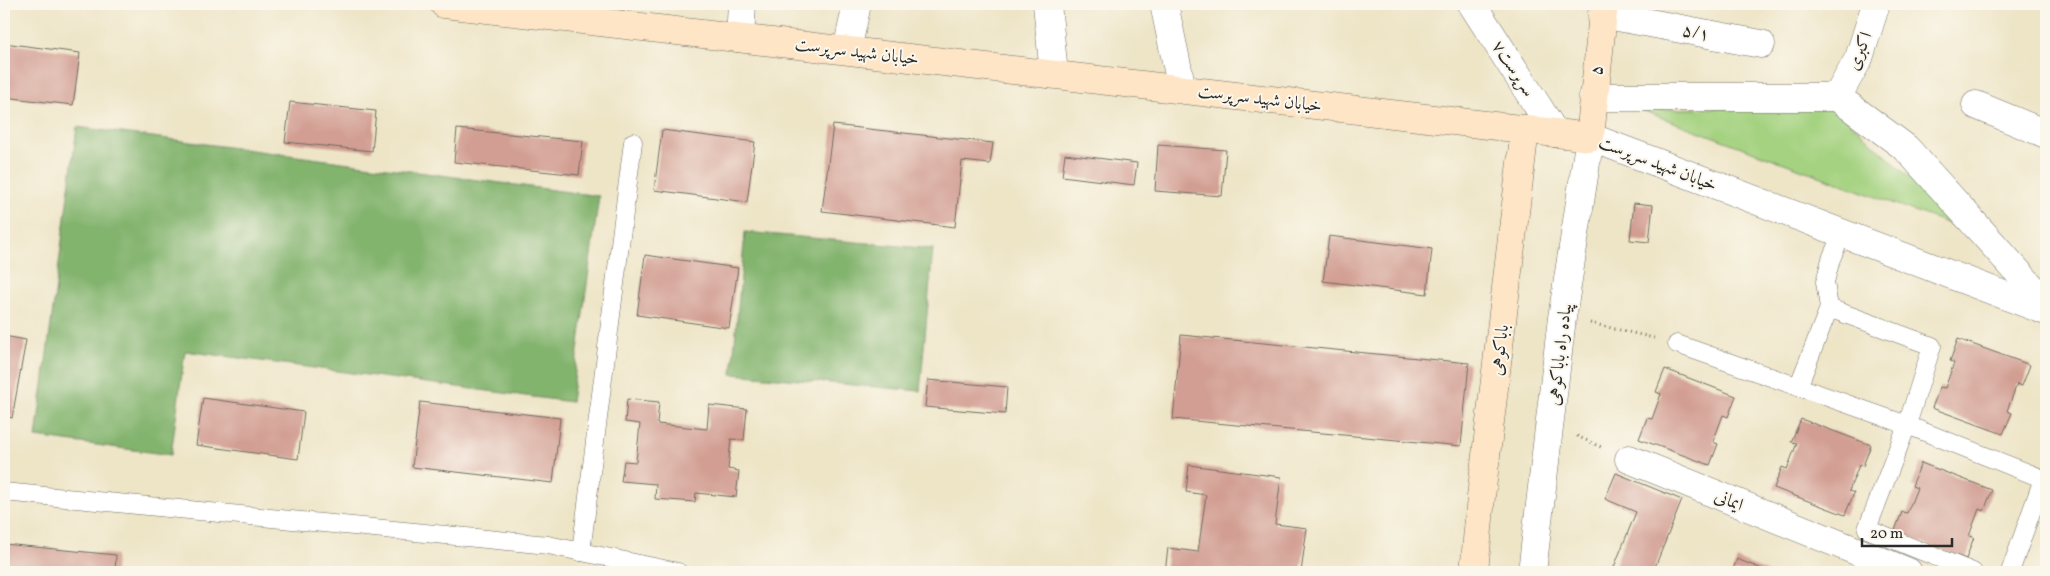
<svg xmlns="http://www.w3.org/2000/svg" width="2050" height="576" viewBox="0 0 2050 576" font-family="Vollkorn,Amiri,serif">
<rect width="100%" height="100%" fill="#fbf7ec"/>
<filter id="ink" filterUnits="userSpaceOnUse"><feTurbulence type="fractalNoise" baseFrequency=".02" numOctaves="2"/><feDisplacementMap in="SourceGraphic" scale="10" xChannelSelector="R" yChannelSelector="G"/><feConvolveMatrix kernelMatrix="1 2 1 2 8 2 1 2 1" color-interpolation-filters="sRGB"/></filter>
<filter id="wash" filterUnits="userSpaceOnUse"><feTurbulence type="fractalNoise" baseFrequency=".0096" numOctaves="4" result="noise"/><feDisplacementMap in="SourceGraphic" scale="20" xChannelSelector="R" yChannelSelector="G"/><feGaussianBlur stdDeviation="1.12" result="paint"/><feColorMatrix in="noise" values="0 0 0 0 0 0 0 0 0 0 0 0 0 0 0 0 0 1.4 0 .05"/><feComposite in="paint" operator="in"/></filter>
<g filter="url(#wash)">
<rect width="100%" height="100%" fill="#eee5c7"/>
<path fill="#a4d280" stroke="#687e56" d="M1832,105L1965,230L1641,110Z"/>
<g fill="#83b46e" stroke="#57704c">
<path d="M77,127L599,196L571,402L185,351L171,455L36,437Z"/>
<path d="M745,232L933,249L920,391L732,374Z"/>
</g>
<g id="blocks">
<g fill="#d29d92">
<path d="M4,43L80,53L73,105L4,97Z"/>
<path d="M290,102L376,111L372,151L285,142Z"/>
<path d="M833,125L993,143L990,164L962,161L955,227L822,211Z"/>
<path d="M457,129L583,141L579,175L454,162Z"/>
<path d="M662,130L755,142L747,202L654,190Z"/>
<path d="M1158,145L1226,150L1222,196L1155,191Z"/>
<path d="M1065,154L1137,163L1134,185L1062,176Z"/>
<path d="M1634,203L1653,205L1649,242L1630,240Z"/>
<path d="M1329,236L1432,249L1427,294L1323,281Z"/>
<path d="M645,255L738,268L729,328L637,315Z"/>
<path d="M1181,335L1469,363L1461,446L1173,419Z"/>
<path d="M4,336L26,340L12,418L4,416Z"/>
<path d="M1958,339L2030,365L2022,386L2017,384L2007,411L2012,413L2003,434L1932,408L1940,387L1945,388L1954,363L1950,361Z"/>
<path d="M1665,369L1736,396L1728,417L1723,415L1713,442L1718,444L1710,465L1639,439L1647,418L1652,419L1661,394L1656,392Z"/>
<path d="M928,380L1007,387L1005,414L925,407Z"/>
<path d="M203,398L304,412L298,459L196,445Z"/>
<path d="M627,399L659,402L657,424L707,429L709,405L747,409L744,440L731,439L728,469L739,471L736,497L696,493L695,502L655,499L656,484L621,481L624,461L636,462L640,424L625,422Z"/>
<path d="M420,402L560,418L553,483L412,467Z"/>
<path d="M1801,419L1871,445L1863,466L1859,465L1849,491L1854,493L1845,515L1774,488L1782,467L1787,469L1797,443L1791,442Z"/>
<path d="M1921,463L1992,490L1984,511L1979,509L1969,536L1974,537L1966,559L1894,533L1902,512L1907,513L1917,488L1912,486Z"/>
<path d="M1189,465L1281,477L1275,524L1307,528L1301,572H1165L1168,548L1198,552L1206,495L1186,492Z"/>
<path d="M1616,473L1682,500L1653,572H1612L1636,512L1605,499Z"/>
<path d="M4,544L116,555L115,572H4Z"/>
<path d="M1737,559L1769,572H1732Z"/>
</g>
</g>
</g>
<g filter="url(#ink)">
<use href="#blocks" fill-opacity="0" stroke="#6f6c62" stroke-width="1"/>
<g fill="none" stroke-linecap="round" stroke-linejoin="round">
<g stroke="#6f6c62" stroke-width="19">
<g id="lane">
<path d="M1829,308L1825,282L1831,259L1842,233"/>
<path d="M1677,344L1907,425L2046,480"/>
<path d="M1798,387L1829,308L1932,346L1907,425L1867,529L1973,572"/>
<path d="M4,492L548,545L678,572"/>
<path d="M581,552L633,142"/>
<path d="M2010,572L2043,479"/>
</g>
</g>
<g stroke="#6f6c62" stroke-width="29">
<g id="street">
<path d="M1047,4L1054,74"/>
<path d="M1164,4L1182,89"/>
<path d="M1472,4L1555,133"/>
<path d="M1602,14L1761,44"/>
<path d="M740,38L742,4"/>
<path d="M847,50L857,4"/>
<path d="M1593,97H1837L1906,148L2046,303"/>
<path d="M1837,97L1859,58L1876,4"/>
<path d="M1976,105L2046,134"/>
<path d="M1629,459L1908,572"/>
<path d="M1532,572L1562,318L1590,137L2046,311"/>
</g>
</g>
<g stroke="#6f6c62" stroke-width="29">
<g id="secondary">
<path d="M444,4L1590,137L1604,4"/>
<path d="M1474,572L1481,497L1525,129"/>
</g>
</g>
<g stroke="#6f6c62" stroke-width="3" stroke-dasharray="1 4" stroke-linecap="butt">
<path d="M1590,323L1654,338"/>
<path d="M1577,436L1603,448"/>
</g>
<use href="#lane" stroke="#fff" stroke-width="18"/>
<use href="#street" stroke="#fff" stroke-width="28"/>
<use href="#secondary" stroke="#fee5c5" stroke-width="28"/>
</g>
</g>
<g text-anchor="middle" stroke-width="4" stroke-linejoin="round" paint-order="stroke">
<g font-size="18" fill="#2b2b2b" stroke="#fbf7ec">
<text transform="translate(1696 32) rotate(11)" y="6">۵/۱</text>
<text transform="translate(857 51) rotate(7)" y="6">خیابان شهید سرپرست</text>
<text transform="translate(1859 51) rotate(-68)" y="6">اکبری</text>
<text transform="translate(1514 68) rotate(57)" y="6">سرپرست۷</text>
<text transform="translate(1596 70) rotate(-83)" y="6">۵</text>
<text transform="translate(1260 98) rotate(7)" y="6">خیابان شهید سرپرست</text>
<text transform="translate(1658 163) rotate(21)" y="6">خیابان شهید سرپرست</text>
<text transform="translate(1499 350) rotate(-83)" y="6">باباکوهی</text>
<text transform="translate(1559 354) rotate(-83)" y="6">پیاده راه باباکوهی</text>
<text transform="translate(1729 500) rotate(22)" y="6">ایمانی</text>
</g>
</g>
<rect width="2050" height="576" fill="none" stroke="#fbf7ec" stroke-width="20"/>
<path d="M1862 538v8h90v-8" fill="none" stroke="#2b2b2b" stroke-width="2.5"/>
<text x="1870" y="538" font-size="15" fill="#2b2b2b" stroke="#fbf7ec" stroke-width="4" paint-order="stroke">20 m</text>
</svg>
